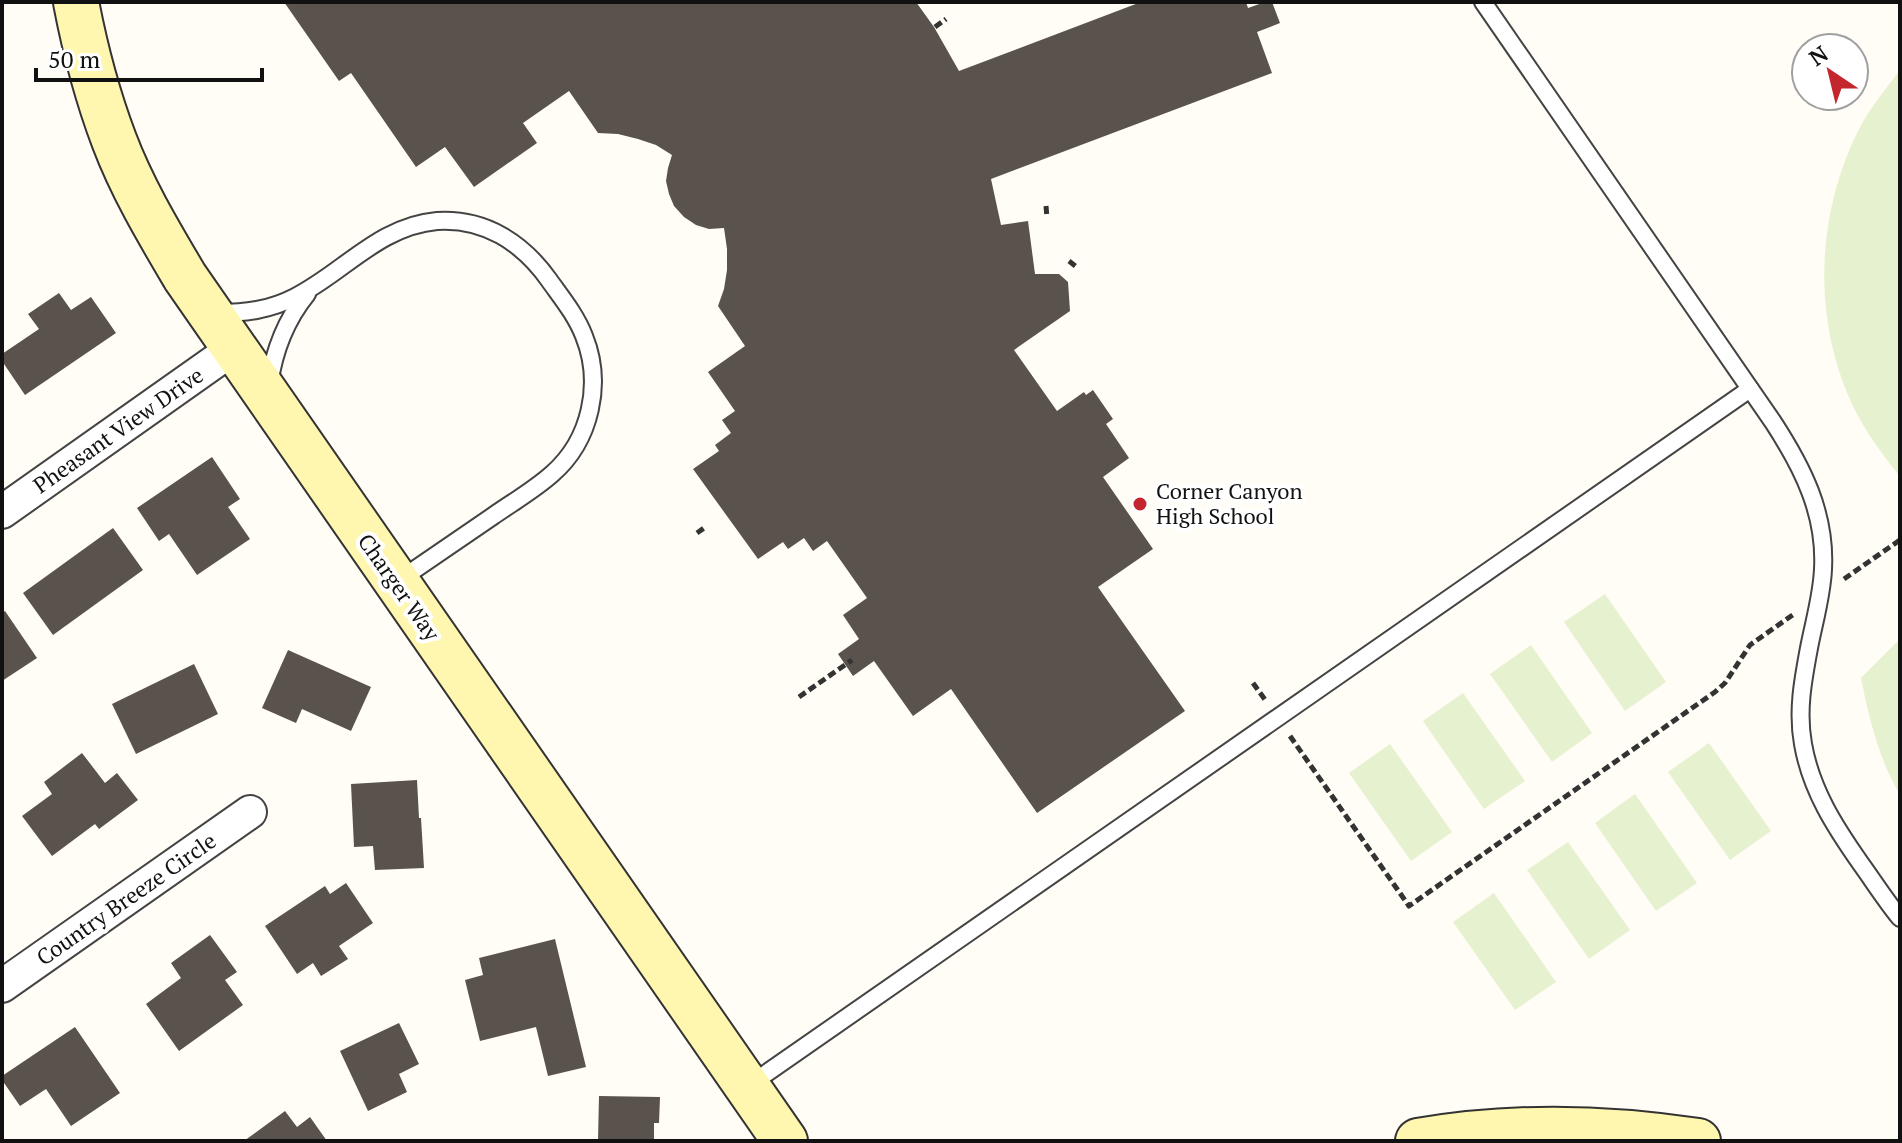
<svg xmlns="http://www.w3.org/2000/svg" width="1902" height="1143" viewBox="0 0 1902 1143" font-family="'PT Serif',serif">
<rect width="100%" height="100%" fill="#fffdf5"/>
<g fill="#e6f2cf">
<path d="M1900,70V477C1885,457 1870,438 1858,416C1812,327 1814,220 1858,131C1869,109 1885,90 1900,70Z"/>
<path d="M1605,594L1666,682L1625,711L1564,622Z"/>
<path d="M1900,639V795C1879,759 1869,719 1861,678Z"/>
<path d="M1531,645L1592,733L1552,762L1490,674Z"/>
<path d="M1463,693L1525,781L1484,809L1423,721Z"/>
<path d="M1709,743L1771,831L1730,860L1668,772Z"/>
<path d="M1390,744L1452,832L1411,861L1349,773Z"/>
<path d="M1635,794L1697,883L1656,911L1595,823Z"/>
<path d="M1568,842L1630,930L1589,959L1527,870Z"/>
<path d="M1494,893L1556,982L1515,1010L1453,922Z"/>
</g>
<g fill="#5a524d">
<path d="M284,2H916L934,27L959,71L1141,2H1246L1248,8L1265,2H1272L1280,23L1257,32L1272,73L991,179L1001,225L1028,221L1035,274H1059L1068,282L1070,311L1014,350L1057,411L1084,392L1086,395L1093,390L1113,419L1106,424L1129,458L1103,477L1153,549L1098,587L1185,711L1037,813L951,689L913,716L874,661L853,676L838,654L859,639L843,615L867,598L827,541L813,551L804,538L788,549L783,542L758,559L693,469L719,451L715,445L731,433L722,420L735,411L708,372L745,346L718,306L724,289L727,270V249L724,228L709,229L696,225L684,217L674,206L669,194L666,181L668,168L672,155L656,145L638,139L618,134L598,133L569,91L523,123L537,143L474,187L445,147L416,167L351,73L339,81Z"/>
<path d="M59,293L71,310L91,297L116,333L25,395L2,361V354L39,329L28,314Z"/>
<path d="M212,457L240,499L228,507L250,539L197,575L169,534L159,541L137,508Z"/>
<path d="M113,528L143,570L53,635L23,593Z"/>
<path d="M5,611L37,658L2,681V613Z"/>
<path d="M288,650L371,687L351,731L302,709L296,723L262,708Z"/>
<path d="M194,664L218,714L136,754L112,704Z"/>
<path d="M82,753L105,783L117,773L138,800L99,829L95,824L52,856L22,816L52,794L44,782Z"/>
<path d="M417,780L419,818H421L424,868L375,870L373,846L354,847L351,784Z"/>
<path d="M346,883L373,923L339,946L348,959L321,976L313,963L297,974L265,926L325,886L330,894Z"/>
<path d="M210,935L237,972L225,980L243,1005L179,1051L146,1004L181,978L171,963Z"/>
<path d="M555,939L586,1067L548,1076L536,1027L480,1041L465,980L483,975L479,958Z"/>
<path d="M399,1023L419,1064L399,1074L407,1092L368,1111L340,1051Z"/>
<path d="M75,1027L120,1093L71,1126L46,1089L20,1106L2,1080V1076Z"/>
<path d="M599,1096L660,1097L659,1123H654V1141H598Z"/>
<path d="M285,1111L297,1127L310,1117L327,1141H244Z"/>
</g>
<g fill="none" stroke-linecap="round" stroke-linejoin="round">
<g stroke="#444" stroke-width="20">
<g id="lane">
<path d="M1483,2L1773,422C1803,468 1826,514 1823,569C1822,595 1814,622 1809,648C1803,680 1797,711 1803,744C1811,790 1835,827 1861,864C1874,882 1886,901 1900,918"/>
<path d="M218,313C245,313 270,310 295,297C343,273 379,226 437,221C484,218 522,242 549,280C561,297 576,315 584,336C603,383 591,440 552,474C534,490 513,502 493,516C461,538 430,559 398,581"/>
<path d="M269,385C274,350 285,321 307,294"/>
<path d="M748,1086L1750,389"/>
</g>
</g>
<g stroke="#444" stroke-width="36">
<g id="street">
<path d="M2,512L234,348"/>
<path d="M2,986L250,812"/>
</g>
</g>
<g stroke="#333" stroke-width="48">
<g id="secondary">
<path d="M76,2C85,49 97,95 114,140C132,188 159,233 185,277L785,1141"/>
<path d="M1418,1141C1510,1125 1606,1127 1698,1141"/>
</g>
</g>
<g stroke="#333" stroke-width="5" stroke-dasharray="8 4" stroke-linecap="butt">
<path d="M935,27L946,19"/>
<path d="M1046,206L1047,218"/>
<path d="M1069,261L1078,268"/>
<path d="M697,533L704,528"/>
<path d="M1844,579L1900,540"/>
<path d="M1253,683L1266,701"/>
<path d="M799,697L852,660"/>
<path d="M1290,736L1409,906L1715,692L1725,683L1750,645L1794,614"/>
</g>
<use href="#lane" stroke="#fff" stroke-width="16"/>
<use href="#street" stroke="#fff" stroke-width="32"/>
<use href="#secondary" stroke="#fff6b0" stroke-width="44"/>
</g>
<circle fill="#c4262e" stroke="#fff" stroke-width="3" cx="1140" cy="504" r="8"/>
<g text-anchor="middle" stroke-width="8" stroke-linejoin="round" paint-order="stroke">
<g font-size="22" fill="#111" stroke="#fff">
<text transform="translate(118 430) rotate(-35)" y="8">Pheasant View Drive</text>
<text transform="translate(399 587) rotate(55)" y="8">Charger Way</text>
<text transform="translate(126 899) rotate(-35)" y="8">Country Breeze Circle</text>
</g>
<g font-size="22" fill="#111" stroke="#fff" text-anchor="start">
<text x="1156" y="499">Corner Canyon<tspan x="1156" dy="25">High School</tspan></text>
</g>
</g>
<rect width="1902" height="1143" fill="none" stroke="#111111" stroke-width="8"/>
<g transform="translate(1830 72) rotate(325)"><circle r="38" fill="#ffffff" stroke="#a0a0a0" stroke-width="2"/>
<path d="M0-6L14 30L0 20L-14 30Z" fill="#c4262e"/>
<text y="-12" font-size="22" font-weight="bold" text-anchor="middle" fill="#111111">N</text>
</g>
<path d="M36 68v12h226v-12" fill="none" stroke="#111111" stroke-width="4"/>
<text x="48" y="68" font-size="24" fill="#111111" stroke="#ffffff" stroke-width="6" paint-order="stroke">50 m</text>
</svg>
